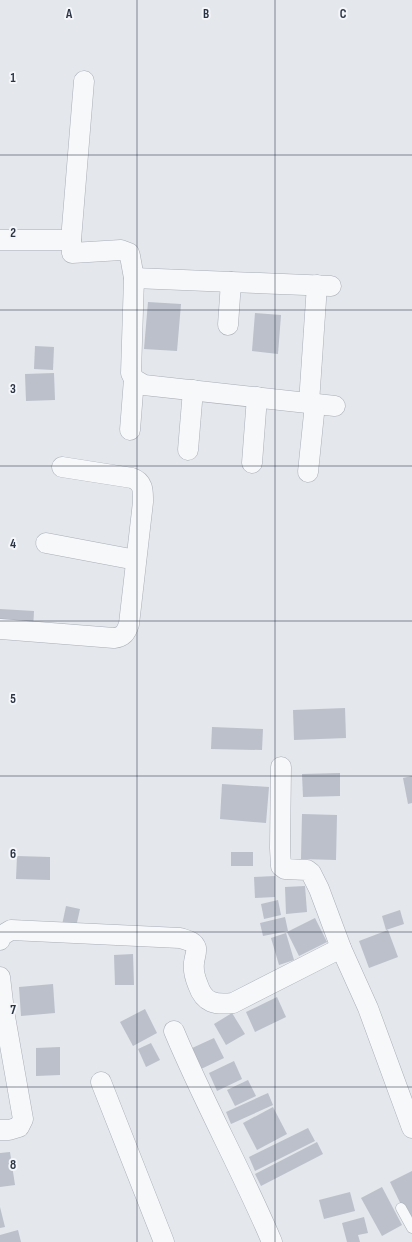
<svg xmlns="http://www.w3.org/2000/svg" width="412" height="1242" viewBox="0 0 412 1242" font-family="'Sofia Sans Condensed',sans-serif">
<rect width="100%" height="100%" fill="#e4e7ec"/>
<g fill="#bbc0ca">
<path d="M148,302L181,304L177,351L144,349Z"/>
<path d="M255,313L281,315L278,354L252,351Z"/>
<path d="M35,346L54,347L53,370L34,369Z"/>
<path d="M54,373L55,400L26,401L25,374Z"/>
<path d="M0,609L34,611L33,630L0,627Z"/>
<path d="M345,708L346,738L294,740L293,710Z"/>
<path d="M212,727L263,729L262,750L211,749Z"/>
<path d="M340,773V796L303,797L302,774Z"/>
<path d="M412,776V803L408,804L403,778Z"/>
<path d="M222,784L269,787L266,823L220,819Z"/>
<path d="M302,814L337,815L336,860L301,859Z"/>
<rect x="231" y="852" width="22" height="14"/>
<path d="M17,856L50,857V880L16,879Z"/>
<path d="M275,876V897L255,898L254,877Z"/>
<path d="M305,886L307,912L286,914L285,887Z"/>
<path d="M278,900L281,915L264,919L261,904Z"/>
<path d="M66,906L80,909L76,927L62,925Z"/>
<path d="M400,910L404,924L386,930L382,916Z"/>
<path d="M285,917L288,931L263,936L260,923Z"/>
<path d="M315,918L327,942L299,956L287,932Z"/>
<path d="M388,930L398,957L369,968L359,941Z"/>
<path d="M286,933L294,960L279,965L271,938Z"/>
<path d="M133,954L134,985H115L114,955Z"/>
<path d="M53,984L55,1013L21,1016L19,987Z"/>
<path d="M277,997L286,1017L255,1032L246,1012Z"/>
<path d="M145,1009L157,1033L133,1046L120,1022Z"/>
<path d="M232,1013L245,1034L226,1045L214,1024Z"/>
<path d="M214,1038L224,1058L199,1070L190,1049Z"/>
<path d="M151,1043L160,1060L146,1067L138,1049Z"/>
<path d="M60,1047V1075L36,1076V1048Z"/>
<path d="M234,1061L242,1079L217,1091L209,1073Z"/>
<path d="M248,1080L256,1096L235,1106L227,1090Z"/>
<path d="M268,1093L273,1105L231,1124L226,1112Z"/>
<path d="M273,1107L287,1134L257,1150L243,1123Z"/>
<path d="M308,1128L315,1141L255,1171L249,1157Z"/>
<path d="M317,1142L323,1154L261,1186L255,1174Z"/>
<path d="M10,1152L15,1185L0,1187V1153Z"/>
<path d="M412,1171V1227L390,1182Z"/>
<path d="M382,1187L402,1225L382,1236L361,1198Z"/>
<path d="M350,1192L355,1211L324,1219L319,1200Z"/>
<path d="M0,1207L5,1227L0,1228Z"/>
<path d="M364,1217L368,1233L358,1235L360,1242H347L342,1223Z"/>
<path d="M18,1230L21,1242H0V1235Z"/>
</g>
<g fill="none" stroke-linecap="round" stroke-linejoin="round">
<g stroke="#a9aeb7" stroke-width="11">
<path id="lane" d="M401,1208L412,1228"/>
</g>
<g stroke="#a9aeb7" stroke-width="21">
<g id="street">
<path d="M84,81L71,240L72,253L121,250L129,253L130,256L134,278L131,373L134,379L144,385L335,406"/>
<path d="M0,240H71"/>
<path d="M134,278L331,286"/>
<path d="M228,325L231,282"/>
<path d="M309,403L317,285"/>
<path d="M130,430L134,379"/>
<path d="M188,450L193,390"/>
<path d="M252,463L257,397"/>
<path d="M308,472L315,404"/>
<path d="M46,543L136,560"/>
<path d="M0,629L114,638C123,637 126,633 129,624L143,502C143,492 144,482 132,478L62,467"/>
<path d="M281,767L280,848L281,866L285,869L307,870L311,873L319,889L341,948L368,1008L412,1128"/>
<path d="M0,940L1,936L11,930L180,938C186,940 194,941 196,948C197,952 194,959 194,963C193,971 195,978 198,985C204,1003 215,1005 233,1003L341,948"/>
<path d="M0,977L4,1011L23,1119L19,1127L9,1130H0"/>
<path d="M174,1031C204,1103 242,1171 272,1242"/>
<path d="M101,1082L164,1242"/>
</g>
</g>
<use href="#lane" stroke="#f7f8fa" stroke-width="10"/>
<use href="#street" stroke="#f7f8fa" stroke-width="20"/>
</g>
<path fill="none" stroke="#2b3445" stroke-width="1" stroke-opacity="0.55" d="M137,0V1242M275,0V1242M0,155H412M0,310H412M0,466H412M0,621H412M0,776H412M0,932H412M0,1087H412"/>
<g font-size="13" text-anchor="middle" font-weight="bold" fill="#2b3445" stroke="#f4f6f9" stroke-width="4" stroke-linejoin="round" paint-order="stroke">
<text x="69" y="18">A</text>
<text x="206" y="18">B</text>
<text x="343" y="18">C</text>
<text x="13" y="82">1</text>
<text x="13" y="237">2</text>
<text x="13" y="393">3</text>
<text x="13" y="548">4</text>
<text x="13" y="703">5</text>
<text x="13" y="858">6</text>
<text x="13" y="1014">7</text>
<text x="13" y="1169">8</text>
</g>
</svg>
